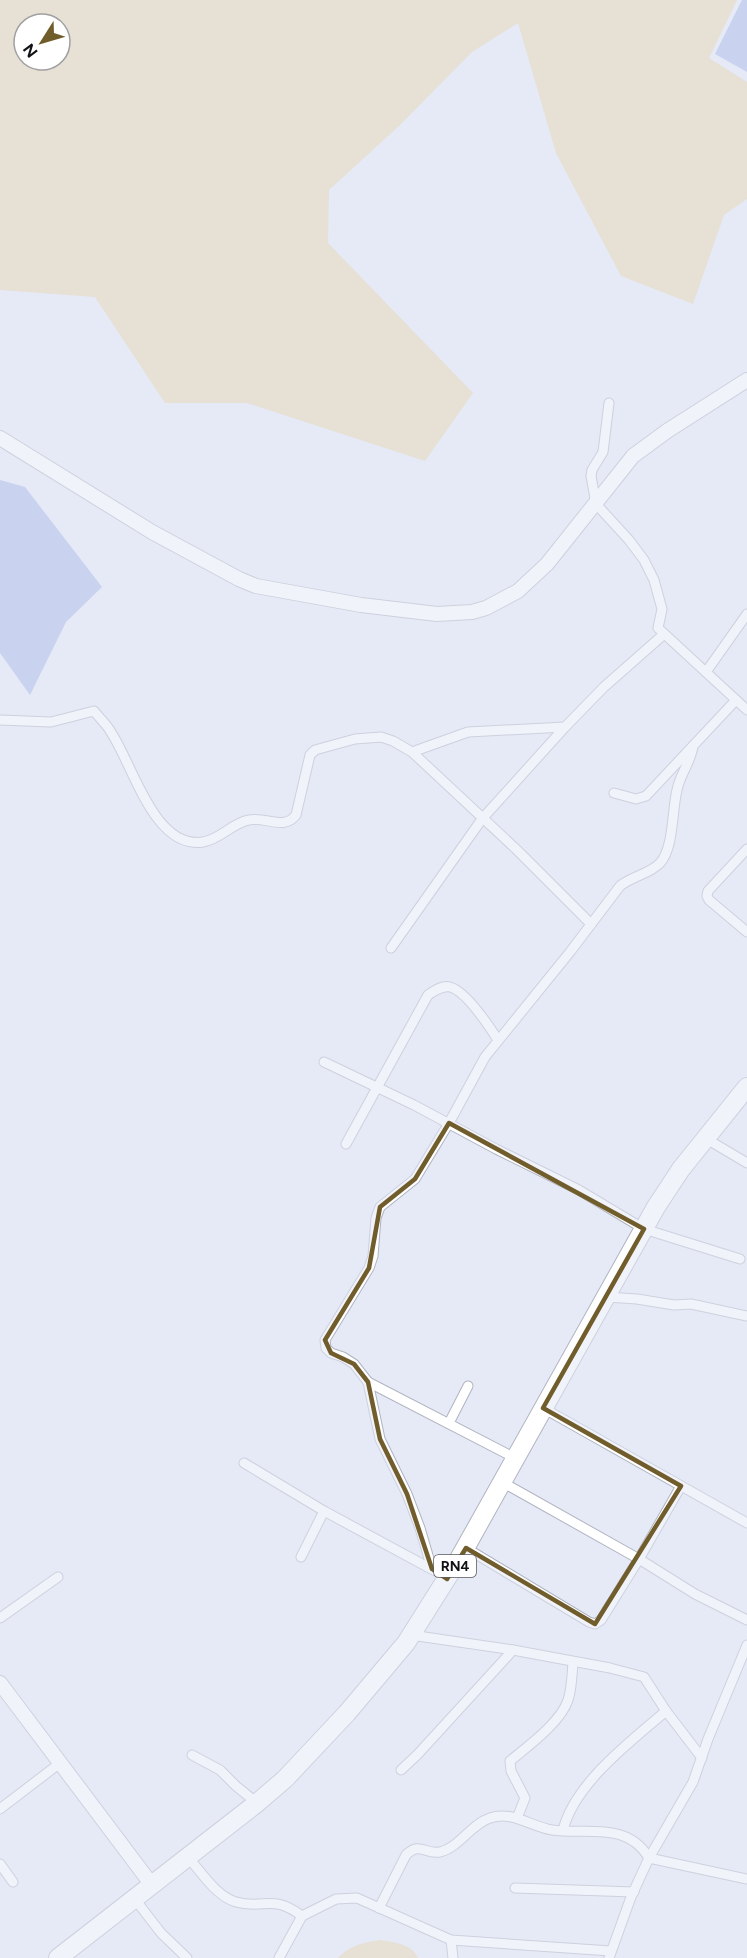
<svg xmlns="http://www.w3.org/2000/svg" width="747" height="1958" viewBox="0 0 747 1958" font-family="Figtree,sans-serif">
<rect width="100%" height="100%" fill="#e6eaf6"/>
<g fill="#e6d5ad" fill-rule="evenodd">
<path d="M0,0H737L709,58L747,82V199L724,215L693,304L621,276L556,153L518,23L472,52L399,126L329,190L328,243L473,393L425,461L247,403H165L95,297L0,290ZM24,24H60V60H24Z"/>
<path d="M380,1940C394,1942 412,1944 418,1958H338C350,1945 363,1943 380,1940Z"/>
</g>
<g fill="#a7b7e7">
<path d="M742,0H747V72L715,54Z"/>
<path d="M0,480L25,487L102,587L66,622L30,695L0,653Z"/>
</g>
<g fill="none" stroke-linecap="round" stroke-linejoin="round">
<g stroke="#b0b4c0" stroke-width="11">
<g id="street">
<path d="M609,403L603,452L592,470L591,476L596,504L629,540L644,560L654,580L662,609L658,628L747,710"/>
<path d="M706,672L747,614"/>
<path d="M0,720L51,722L94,711C98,716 102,720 106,725C131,755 151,850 203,842C221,839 232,823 249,820C265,816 284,831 296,815L310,755L315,750L355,739L381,737L393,741L412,752L517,850L591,924"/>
<path d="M412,752L468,732L565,727L604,687L663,635"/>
<path d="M614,793L636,799L646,796L736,700"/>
<path d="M747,849L708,891L707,896L709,900L747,932"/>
<path d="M391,948L482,819L565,727"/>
<path d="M324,1062L414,1105L496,1149L579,1190L644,1229L740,1259"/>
<path d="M705,1138L747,1163"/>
<path d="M346,1144L428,995C434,991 442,985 450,987C466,991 489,1026 498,1040"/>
<path d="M606,1297L637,1299L674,1305L691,1304L747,1316"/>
<path d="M368,1382L515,1458"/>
<path d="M543,1408L747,1523"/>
<path d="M449,1423L468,1386"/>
<path d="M244,1463L324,1511"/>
<path d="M502,1482L639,1559L695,1594L747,1620"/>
<path d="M466,1548L589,1622L595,1624L601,1620L639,1559L681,1486"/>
<path d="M301,1557L324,1511L435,1571"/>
<path d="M432,1569L420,1528L407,1494L380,1439L368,1382L354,1364L343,1357L331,1353L326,1348L325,1340L369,1268L373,1256L376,1218L380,1207L415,1179L449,1123L485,1057L570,952L620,886C632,876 650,874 660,863C674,848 672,809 677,790C680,774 691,762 693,746"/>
<path d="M0,1618L58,1577"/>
<path d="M411,1635L513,1650L610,1668L644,1677L666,1711L702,1758"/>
<path d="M192,1755L220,1770L236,1786L257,1803"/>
<path d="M401,1770L418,1754L513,1650"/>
<path d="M0,1809L60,1763"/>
<path d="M517,1818L525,1798L511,1771L510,1761C528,1746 561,1722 568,1700C572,1688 572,1674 573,1662"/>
<path d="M563,1830C575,1783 630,1742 666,1711"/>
<path d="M188,1857C201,1872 216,1896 236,1902C264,1910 272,1893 302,1916L336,1899L357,1898L451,1940L611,1951"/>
<path d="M649,1858L747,1879"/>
<path d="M0,1864L13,1882"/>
<path d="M515,1888L634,1892"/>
<path d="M134,1898L161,1933L187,1958"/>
<path d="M379,1908L406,1855C420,1841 425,1855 440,1852C460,1847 471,1824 490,1818C511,1810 532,1827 552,1830C588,1835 627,1821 649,1858"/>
<path d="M451,1940L453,1958"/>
<path d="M279,1958L302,1916"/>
<path d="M609,1958L631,1897L649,1858L693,1782L708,1739L747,1645"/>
</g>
</g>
<g stroke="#b0b4c0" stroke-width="16">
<g id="secondary">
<path d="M0,438L152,532L239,579L256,586L361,605L437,614L454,613L472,612L486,608L518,591L547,564L633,456L667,431L747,380"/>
<path d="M0,1683L152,1885"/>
</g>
</g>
<g stroke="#b0b4c0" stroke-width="20">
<path id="highway" d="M58,1958L257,1803L285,1779L347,1713L406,1643L459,1559L656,1207L681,1169L747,1087"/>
</g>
<use href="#street" stroke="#fff" stroke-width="9"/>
<use href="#secondary" stroke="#fff" stroke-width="14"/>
<use href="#highway" stroke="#fff" stroke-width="18"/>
</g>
<path d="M0 0H747V1958H0ZM449,1123L644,1229L543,1408L681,1486L595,1624L466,1548L447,1579L432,1569L407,1494L380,1439L368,1382L354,1364L331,1353L325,1340L369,1268L380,1207L415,1179Z" fill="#e6eaf6" fill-opacity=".55" fill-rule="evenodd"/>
<path fill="none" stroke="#715d2c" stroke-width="4.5" stroke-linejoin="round" d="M449,1123L644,1229L543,1408L681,1486L595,1624L466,1548L447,1579L432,1569L407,1494L380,1439L368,1382L354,1364L331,1353L325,1340L369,1268L380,1207L415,1179Z"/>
<g text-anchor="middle" stroke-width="6" stroke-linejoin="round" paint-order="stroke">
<rect fill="#fff" stroke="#58595c" stroke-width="1.5" x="434" y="1555" width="42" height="22" rx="4.5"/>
<g font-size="14" font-weight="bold" fill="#111216">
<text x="455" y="1571">RN4</text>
</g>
</g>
<g transform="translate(42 42) rotate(233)"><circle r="28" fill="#ffffff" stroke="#a0a0a2" stroke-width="1.5"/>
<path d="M0-4.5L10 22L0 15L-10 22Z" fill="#715d2c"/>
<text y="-9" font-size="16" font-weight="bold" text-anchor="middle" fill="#111216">N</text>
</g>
</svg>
